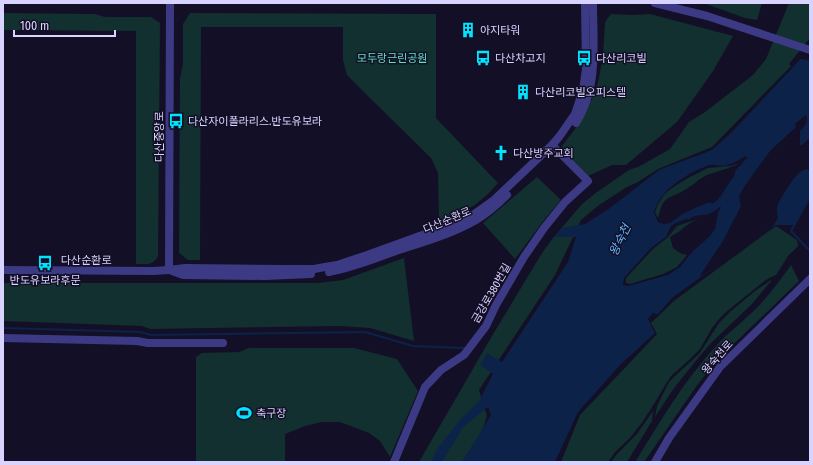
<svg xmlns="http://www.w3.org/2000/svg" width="813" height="465" viewBox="0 0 813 465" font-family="'Fira Sans Condensed','Noto Sans KR',sans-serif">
<rect width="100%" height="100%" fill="#130f26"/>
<g fill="#12302f">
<path d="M706,3H762L757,20L745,18L706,4Z"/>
<path d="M789,3H810V38L789,64L791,66L712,147L658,169L638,182L627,187L599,205L581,220L555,275L479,390L487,416L473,462H419L489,341L542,253L553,238L582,204L597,192L629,170L640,166L670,149L689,122L705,112L753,75L766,59Z"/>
<path d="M3,13L95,14L105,17H151L160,23L158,256C153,266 146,264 136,264V31L3,30Z"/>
<path d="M190,13L436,14V118L498,183L488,194L475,205L439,222L438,173L431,158L374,102L347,75L343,60V27H201L200,260H188L179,253L180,78L183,64V24Z"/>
<path d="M611,14L633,15L650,14L733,36L713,71L677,122L626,165H612L588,176L563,151L562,146L578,125L592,99L598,83L603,56L605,22Z"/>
<path d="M740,163C729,169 716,171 705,176C696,181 690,188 681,192C674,196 668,196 663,203C660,208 660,213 658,218L655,213L657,206L664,195L672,188L688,178L708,168L730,166Z"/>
<path d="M537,177L561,200L544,220L515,259L483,223Z"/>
<path d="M698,219C692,222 686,225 681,230C678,233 674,234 670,237L673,248L680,253L687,255L677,267L663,274L630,284L626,283V278L653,249L668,237L677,226Z"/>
<path d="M776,226L797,240L798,246L788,256L776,275L769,278L762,283L726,312L719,319L712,328L700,349L689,360L671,376L667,382L654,404L643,421L630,438L615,452L608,462H561L580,415L657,334L651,323L675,300Z"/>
<path d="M404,258L414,341L370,328L339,326L150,329L142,326L3,321V283H318L343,280Z"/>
<path d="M791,265L799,281L716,361L698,384L644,462H635C660,422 684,380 717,345C726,334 738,326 748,316C765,301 778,283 791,265Z"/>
<path d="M771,280H772L752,304L711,343L699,357L674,388L655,417L657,406L669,382L676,375L699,354L719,323L731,311L755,291Z"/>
<path d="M249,348H354L397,359L418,391L390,457L380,441L369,433L340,422H322L305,426L285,434V462H196V357L202,353L239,352Z"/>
<path d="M653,411L652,421L627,462H611L617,454L637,434Z"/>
</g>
<path fill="#0c2248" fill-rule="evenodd" d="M810,49V138L802,145H800V131C805,126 809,122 806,115L795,124L796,127L770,151L744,187L739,196L741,206L723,241L701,274L700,277L771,229L778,218C777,213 776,206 779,202C780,199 783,196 784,193C791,184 794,174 806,169L809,170L810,169V197L795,225H776L698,279L672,298L658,314L653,313L648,319L655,333L621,364L578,412L555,462H462L491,415L488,407L463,427L442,462H431L437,449L461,419L479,401L493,374L480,365L487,353L502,362L568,262L576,237H555L562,228L585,224L610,208L659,170L712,150L732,132ZM746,156L747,158L735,171C735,178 732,178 729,183C723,191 722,198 712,204L710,202L695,208L684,213L670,223L664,224L658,222L654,213C659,192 681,178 699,169C703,168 707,165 711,165C715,164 719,166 723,166C731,165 739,160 746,156ZM721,206L718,213L715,229L709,237L693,251L680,267L668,275L628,286L623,285L624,278L651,248L666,237L671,226L678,222L688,218L687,221C694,215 695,216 703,215C710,215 716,210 721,206Z"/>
<path fill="#130f26" d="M809,47H810V61L799,58Z"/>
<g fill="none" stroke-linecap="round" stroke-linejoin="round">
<g stroke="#0c2248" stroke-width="2">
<path d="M810,197L791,231L810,251"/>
<path d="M3,328L140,332L151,335L365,332L413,346L465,348"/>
</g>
<g stroke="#3d3a85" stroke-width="8">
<path d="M655,3L707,16L810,50"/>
<path d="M576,123C599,87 593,44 593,3"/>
<path d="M3,270L153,271L169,270L185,268L280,269H314L325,267L337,265L367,255L461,221L473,215L494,200L552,145L559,137L575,114L583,90L586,69L585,3"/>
<path d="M169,270L170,3"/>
<path d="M172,271L183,275L265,276L311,274"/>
<path d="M329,272C352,268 374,259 396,251C423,242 452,234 476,220C488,213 498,204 507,195"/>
<path d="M3,338L137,341L148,343H223"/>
<path d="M394,462L425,387L441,370L464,355L486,326L496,305L524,257L544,228L565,202L588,181L552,145"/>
<path d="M655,462L669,438L720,367L810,279"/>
</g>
</g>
<defs>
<g id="building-bare" transform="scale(1.2)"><path d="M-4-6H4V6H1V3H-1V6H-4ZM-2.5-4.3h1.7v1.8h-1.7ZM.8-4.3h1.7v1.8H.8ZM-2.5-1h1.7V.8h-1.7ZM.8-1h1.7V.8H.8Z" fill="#00e5ff" stroke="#130f26" stroke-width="2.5" paint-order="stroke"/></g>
<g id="bus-bare" transform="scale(1.2)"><path d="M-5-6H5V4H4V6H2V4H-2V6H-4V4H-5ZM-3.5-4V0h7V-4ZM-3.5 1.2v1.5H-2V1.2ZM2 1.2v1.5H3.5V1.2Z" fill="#00e5ff" stroke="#130f26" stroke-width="2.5" paint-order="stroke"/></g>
<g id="church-bare" transform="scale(1.2)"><path d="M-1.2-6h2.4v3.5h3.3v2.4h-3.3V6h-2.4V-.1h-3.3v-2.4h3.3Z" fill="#00e5ff" stroke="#130f26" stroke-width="2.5" paint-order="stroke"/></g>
<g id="stadium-bare" transform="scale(1.2)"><path d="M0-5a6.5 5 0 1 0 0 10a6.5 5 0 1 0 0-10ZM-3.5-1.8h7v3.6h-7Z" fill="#00e5ff" stroke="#130f26" stroke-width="2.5" paint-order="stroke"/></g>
</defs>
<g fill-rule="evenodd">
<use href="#building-bare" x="468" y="30"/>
<use href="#bus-bare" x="483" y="58"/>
<use href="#bus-bare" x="584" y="58"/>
<use href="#building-bare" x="523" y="92"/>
<use href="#bus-bare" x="176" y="121"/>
<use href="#church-bare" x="501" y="153"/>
<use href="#bus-bare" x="45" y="263"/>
<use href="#stadium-bare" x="244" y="413"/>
</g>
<g text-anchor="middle" stroke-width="3" stroke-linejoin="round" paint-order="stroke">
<g font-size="11" fill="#d9d4ff" stroke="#130f26" text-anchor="start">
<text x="480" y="34">아지타워</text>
<text x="495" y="62">다산차고지</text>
<text x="596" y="62">다산리코빌</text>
<text x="535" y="96">다산리코빌오피스텔</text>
<text x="188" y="125">다산자이폴라리스.반도유보라</text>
<text x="513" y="157">다산방주교회</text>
<text x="45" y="284" text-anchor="middle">반도유보라후문</text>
<text x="256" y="417">축구장</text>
</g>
<g font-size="11" fill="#5fe0c0" stroke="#130f26">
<text x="392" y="62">모두랑근린공원</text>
</g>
<g font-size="11" fill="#d9d4ff" stroke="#130f26">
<text transform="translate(159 137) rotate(-90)" y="4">다산중앙로</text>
<text transform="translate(447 220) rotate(-23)" y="4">다산순환로</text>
<text x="86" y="264">다산순환로</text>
<text transform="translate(491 293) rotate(-60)" y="4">금강로380번길</text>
<text transform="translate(717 357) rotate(-49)" y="4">왕숙천로</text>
</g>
<g font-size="12" font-style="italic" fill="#62b6ff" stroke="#130f26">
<text transform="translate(620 240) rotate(-64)" y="4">왕숙천</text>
</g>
</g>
<rect width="813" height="465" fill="none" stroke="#d9d4ff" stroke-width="8"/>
<path d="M14 30v6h101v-6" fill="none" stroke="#d9d4ff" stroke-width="2"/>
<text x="20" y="30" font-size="12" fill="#d9d4ff" stroke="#130f26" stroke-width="3" paint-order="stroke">100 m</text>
</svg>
